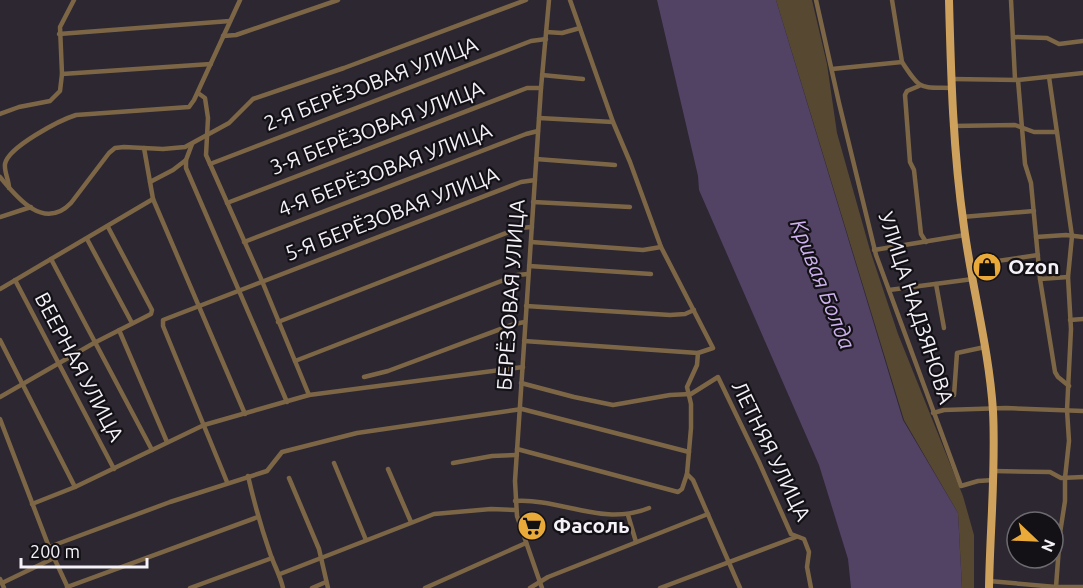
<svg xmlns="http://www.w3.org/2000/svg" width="1083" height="588" viewBox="0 0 1083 588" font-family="Ubuntu,sans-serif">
<rect width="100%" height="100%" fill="#2c2731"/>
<path fill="#574832" d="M776,0H812L827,64L837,133L870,250L898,334L963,496L974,535V588H962L958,513L904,420Z"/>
<path fill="#524264" d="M657,0H776L903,420L958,513L962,588H851L848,559L819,465L699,190L698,176Z"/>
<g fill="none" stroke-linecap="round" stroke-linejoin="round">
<g stroke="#7c6646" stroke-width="4.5">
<path d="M816,0L839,103L876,255L961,486L978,481L994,480"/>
<path d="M892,0L902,62"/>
<path d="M1011,0L1015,79"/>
<path d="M546,32L562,33L580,28"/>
<path d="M59,34L230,21"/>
<path d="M223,36L236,35L338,0"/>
<path d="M1013,37L1047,38L1059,44L1083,41"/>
<path d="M832,69L902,62C921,91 919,87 952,88"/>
<path d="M62,74L211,64"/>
<path d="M542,75L583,79"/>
<path d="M1049,77L1072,236L1068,277L1071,329L1067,410L1069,441L1065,478V501L1060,533L1056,587"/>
<path d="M952,79L1018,80L1083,73"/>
<path d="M1018,80L1025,164L1031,183L1040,279L1055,372L1058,377L1069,386"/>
<path d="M919,86L907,91L905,95L910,162L914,170L921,234L926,242"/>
<path d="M198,93L205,98L208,118L206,155L262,281L309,395"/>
<path d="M0,114L19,107L50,101L60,91L62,74L60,27L74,0"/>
<path d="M539,118L613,122"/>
<path d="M952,126L1015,125L1034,132H1057"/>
<path d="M192,144L186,160V168L287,402"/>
<path d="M144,148L153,199L245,414"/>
<path d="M536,159L615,165"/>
<path d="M210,164L531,41L546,39"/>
<path d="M0,177C17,198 44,231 71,203L109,153L115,148L124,147L163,149L185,147L229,123L253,99L344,68L526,0"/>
<path d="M150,182L173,170L186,160"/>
<path d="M9,188C9,180 4,172 5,164C8,147 60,120 76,115L189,107L194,100L240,0"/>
<path d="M533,202L630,207"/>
<path d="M227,203L527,88H541"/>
<path d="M0,217L31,207"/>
<path d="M962,217L1034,211"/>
<path d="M1036,237L1066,235L1083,237"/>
<path d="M87,239L132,323"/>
<path d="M244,242L526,134L538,131"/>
<path d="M531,242L643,250L661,247"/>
<path d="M874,250L965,235"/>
<path d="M51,259L152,450"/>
<path d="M970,265L1038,255"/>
<path d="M529,266L651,274"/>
<path d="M1040,279L1068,277"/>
<path d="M15,280L114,469"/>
<path d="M936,284L944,328"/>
<path d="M0,289L153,199"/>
<path d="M889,290L973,279"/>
<path d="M526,306L670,315L685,314L694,310"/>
<path d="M1070,320L1083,319"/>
<path d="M278,322L519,228L532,227"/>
<path d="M119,330L167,442"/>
<path d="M0,340L75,487"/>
<path d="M524,341L698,353"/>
<path d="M295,361L517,275L528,274"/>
<path d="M364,377L388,371L514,324L525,322"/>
<path d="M521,383L574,397L613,405L670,395L691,394L718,377L759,462L791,534L804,539L809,552L807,567L811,588"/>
<path d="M954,395L957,353L985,347"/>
<path d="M0,397L94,343L151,314L152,310L108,227"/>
<path d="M933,413L944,410L1006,408L1083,411"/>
<path d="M0,419L49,547L68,588"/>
<path d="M517,449L678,492L682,489L687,474L691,428V404L687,387L697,365L698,353L713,348L661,247L630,162L613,122L570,0"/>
<path d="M334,463L366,540"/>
<path d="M453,463L492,456L517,455"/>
<path d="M388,469L411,522"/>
<path d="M994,471L1050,472L1061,478L1083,477"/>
<path d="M687,474L693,480L740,588"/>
<path d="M248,476C254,502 261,527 270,553C274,565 280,575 283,588"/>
<path d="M289,478L319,549L328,588"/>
<path d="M227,482L163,326V320L521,182L535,180"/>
<path d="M515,501C561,498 603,527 649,508"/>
<path d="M32,504L75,487L204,425L309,395L523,367"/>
<path d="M628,515L636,542"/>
<path d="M49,547L170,502L267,471L282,452L357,433L522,409L689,452"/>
<path d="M280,574L434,514L491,509L516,510"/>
<path d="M0,579L4,588"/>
<path d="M989,581L1056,587H1083"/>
<path d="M2,583L54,558"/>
<path d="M67,587L258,517"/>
<path d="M190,588L272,558"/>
<path d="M312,588L326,582"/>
<path d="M425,588L526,543"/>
<path d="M530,588L548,577L708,514"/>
<path d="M542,588L517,516L515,481L541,88L549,0"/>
<path d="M660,588L796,537"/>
</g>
<path stroke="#cea25c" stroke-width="8" d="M949,0C951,77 953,151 964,227C972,288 989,349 993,411C996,470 990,529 989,588"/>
</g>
<defs>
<g id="shop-disc" transform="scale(1.5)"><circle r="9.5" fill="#eaaa39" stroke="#131116"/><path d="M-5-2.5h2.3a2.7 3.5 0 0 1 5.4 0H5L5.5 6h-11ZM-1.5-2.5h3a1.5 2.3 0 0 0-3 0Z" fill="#111"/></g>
<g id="supermarket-disc" transform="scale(1.5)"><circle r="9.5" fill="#eaaa39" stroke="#131116"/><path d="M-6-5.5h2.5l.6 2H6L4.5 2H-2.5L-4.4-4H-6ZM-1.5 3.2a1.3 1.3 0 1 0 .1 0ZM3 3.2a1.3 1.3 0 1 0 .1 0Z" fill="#111"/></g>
</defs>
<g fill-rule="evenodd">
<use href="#shop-disc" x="987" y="267"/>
<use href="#supermarket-disc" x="532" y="526"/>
</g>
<g text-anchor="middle" stroke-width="4.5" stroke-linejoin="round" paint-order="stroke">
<g font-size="21" fill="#f4f1f8" stroke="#131116">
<text transform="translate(371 84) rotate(-21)" y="7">2-Я БЕРЁЗОВАЯ УЛИЦА</text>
<text transform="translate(377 128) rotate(-21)" y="7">3-Я БЕРЁЗОВАЯ УЛИЦА</text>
<text transform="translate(385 170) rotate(-21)" y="7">4-Я БЕРЁЗОВАЯ УЛИЦА</text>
<text transform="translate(392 214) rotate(-21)" y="7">5-Я БЕРЁЗОВАЯ УЛИЦА</text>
<text transform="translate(511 295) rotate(-86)" y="7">БЕРЁЗОВАЯ УЛИЦА</text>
<text transform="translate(916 308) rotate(72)" y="7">УЛИЦА НАДЗЯНОВА</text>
<text transform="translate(79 367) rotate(62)" y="7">ВЕЕРНАЯ УЛИЦА</text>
<text transform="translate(771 451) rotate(64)" y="7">ЛЕТНЯЯ УЛИЦА</text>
</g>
<g font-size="21" font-weight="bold" fill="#f4f1f8" stroke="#131116" text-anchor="start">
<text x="1008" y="274">Ozon</text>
<text x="553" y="533">Фасоль</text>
</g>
<g font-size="22" font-style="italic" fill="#ceb2ef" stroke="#131116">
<text transform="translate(823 284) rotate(68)" y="8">Кривая Болда</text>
</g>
</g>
<g transform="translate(1035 540) rotate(113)"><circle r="28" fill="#131116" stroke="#6d6b70" stroke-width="1.5"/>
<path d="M0-4.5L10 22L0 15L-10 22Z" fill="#eaaa39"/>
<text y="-9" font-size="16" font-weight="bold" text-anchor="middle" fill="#f4f1f8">N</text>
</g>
<path d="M21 558v9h126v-9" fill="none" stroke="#f4f1f8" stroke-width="3"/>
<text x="30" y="558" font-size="18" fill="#f4f1f8" stroke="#131116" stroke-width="4.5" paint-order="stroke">200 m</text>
</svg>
